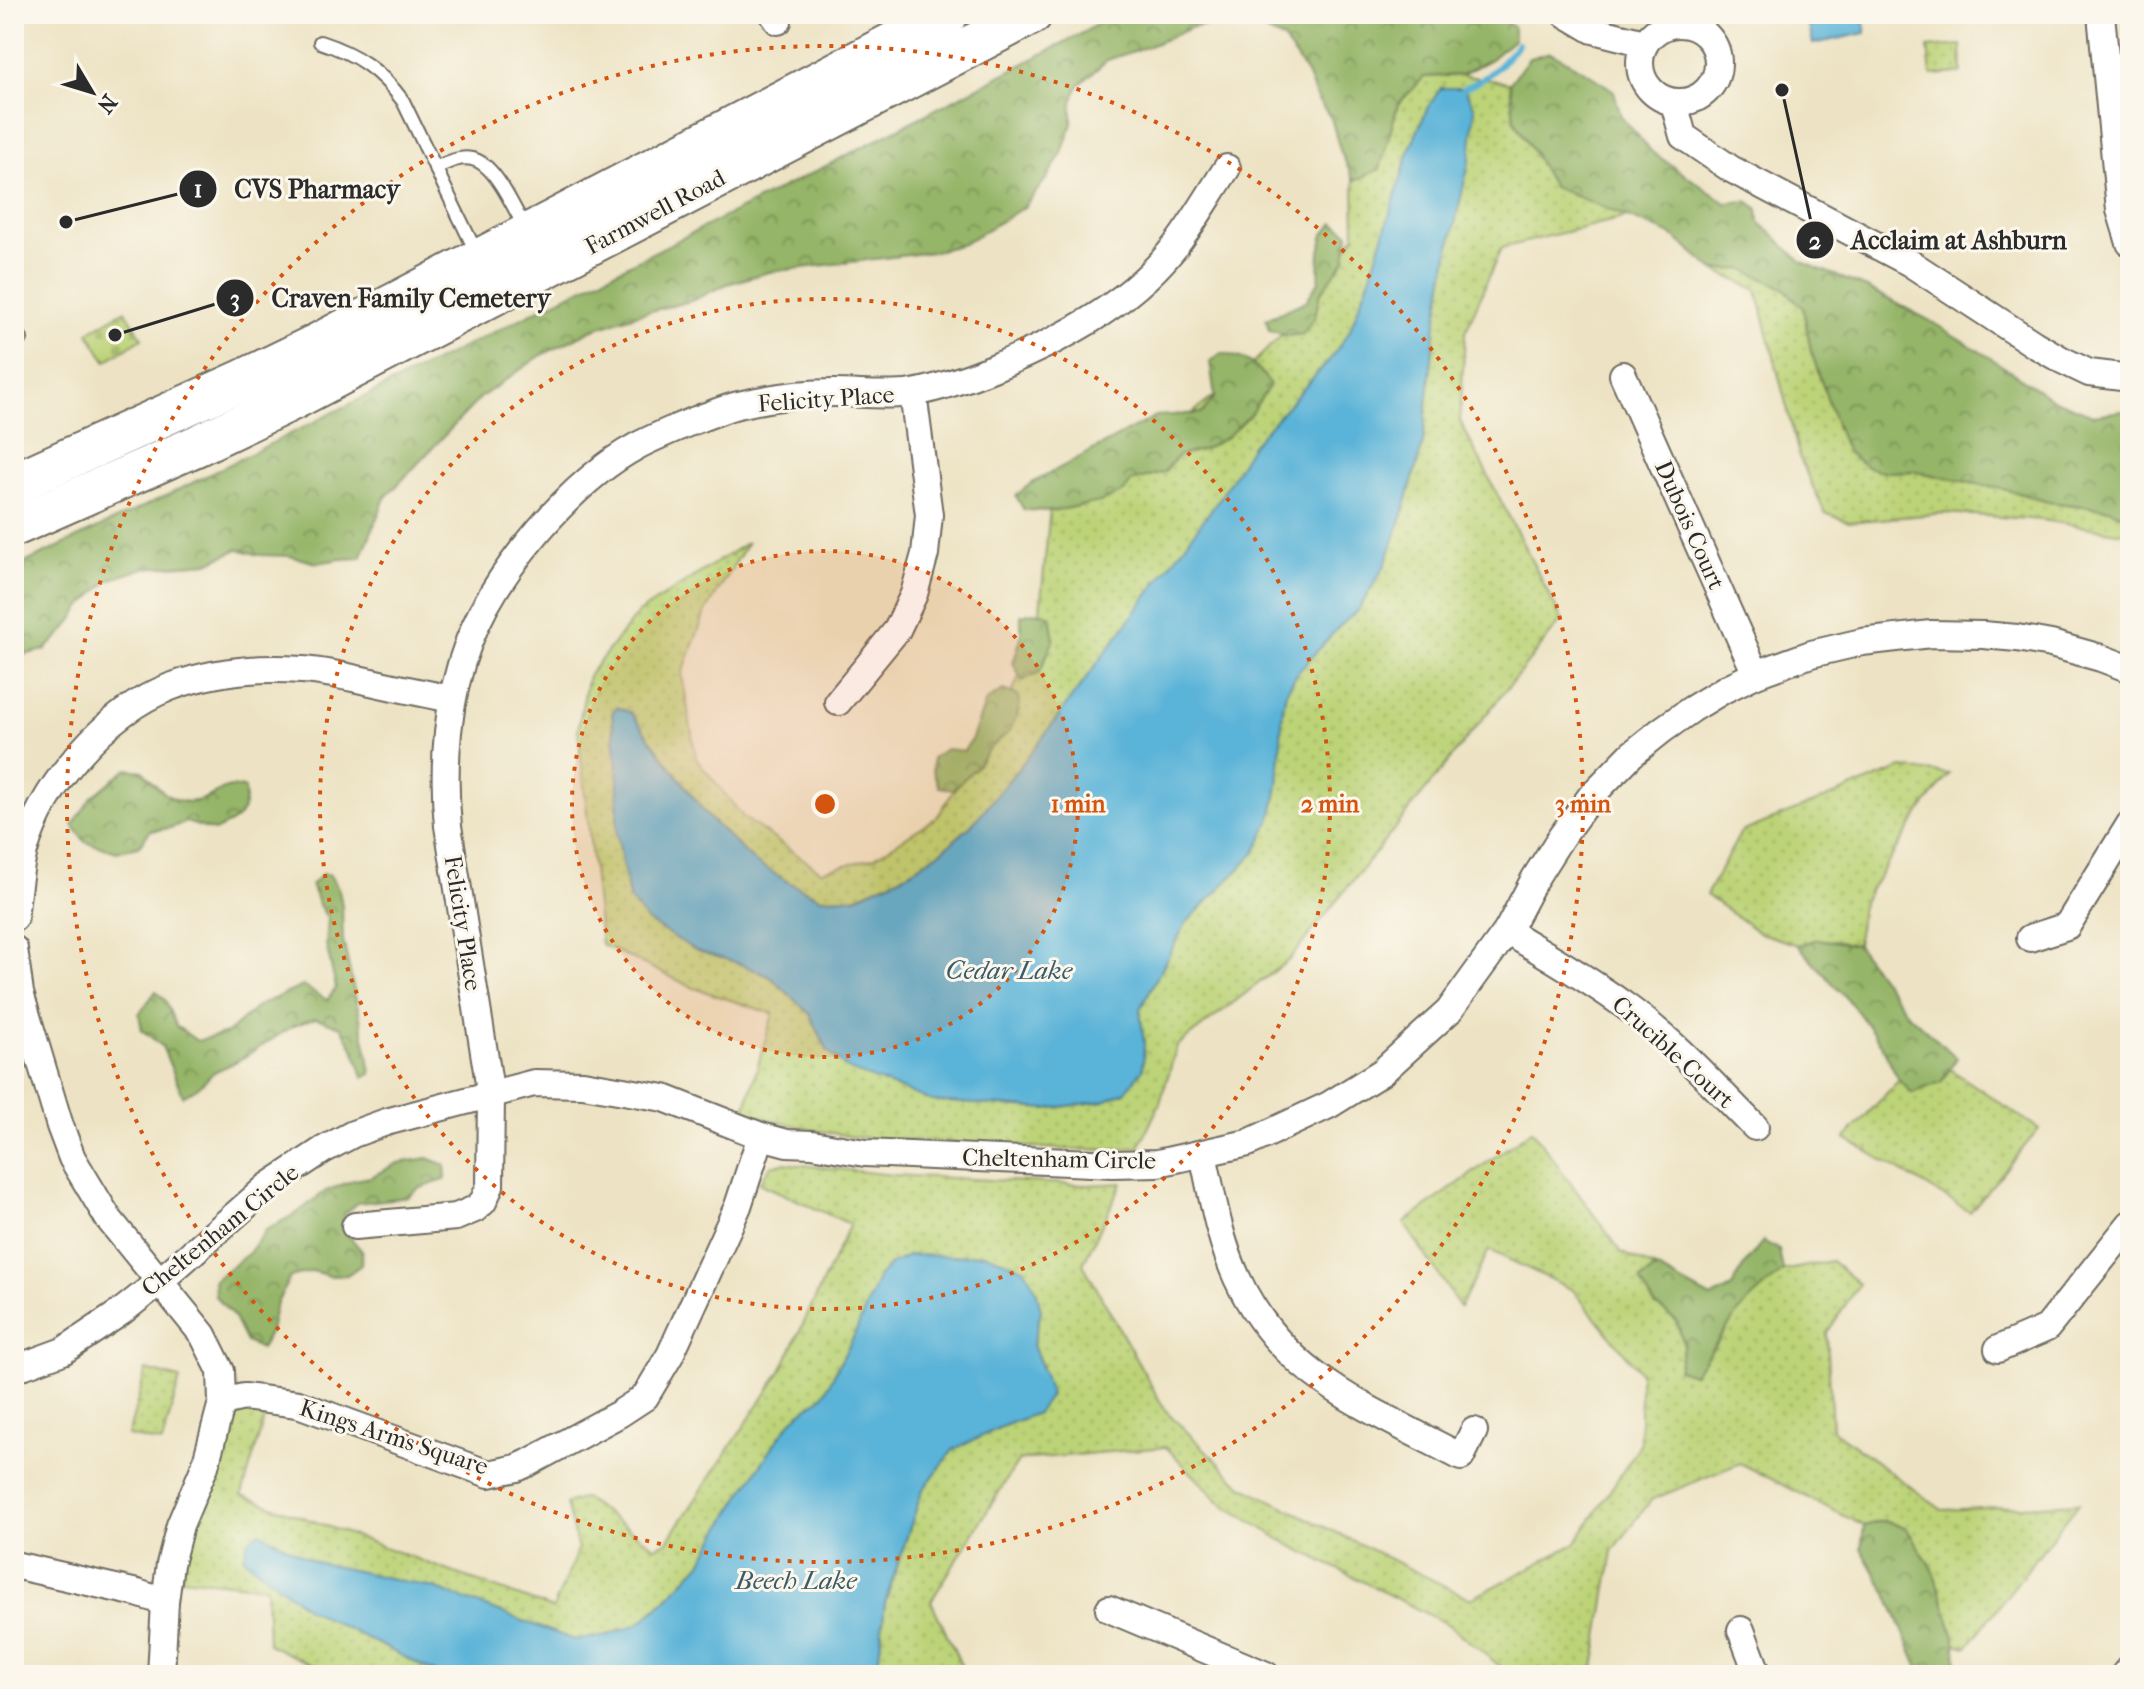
<svg xmlns="http://www.w3.org/2000/svg" width="2144" height="1689" viewBox="0 0 2144 1689" font-family="'IM FELL French Canon',serif">
<defs>
<pattern id="grass-dots" width="8" height="8" patternUnits="userSpaceOnUse" patternTransform="scale(2)"><rect width="8" height="8" fill="#bcd377"/><path d="M2 2h.1M6 6h.1" fill="none" stroke="#a2b567" stroke-width="1.8" stroke-linecap="round"/></pattern>
<pattern id="forest-crowns" width="20" height="18" patternUnits="userSpaceOnUse" patternTransform="scale(2)"><rect width="20" height="18" fill="#95b568"/><path d="M2 6a3 3 0 1 1 6 0M12 15a3 3 0 1 1 6 0" fill="none" stroke="#7a9356"/></pattern>
<pattern id="cemetery-stones" width="16" height="16" patternUnits="userSpaceOnUse" patternTransform="scale(2)"><rect width="16" height="16" fill="#bcd377"/><path d="M2 7V4a2 2 0 0 1 4 0v3zM10 15v-3a2 2 0 0 1 4 0v3z" fill="#a2b567"/></pattern>
</defs>
<rect width="100%" height="100%" fill="#fbf7ec"/>
<filter id="ink" filterUnits="userSpaceOnUse"><feTurbulence type="fractalNoise" baseFrequency=".0125" numOctaves="2"/><feDisplacementMap in="SourceGraphic" scale="16" xChannelSelector="R" yChannelSelector="G"/><feConvolveMatrix kernelMatrix="1 2 1 2 8 2 1 2 1" color-interpolation-filters="sRGB"/></filter>
<filter id="wash" filterUnits="userSpaceOnUse"><feTurbulence type="fractalNoise" baseFrequency=".006" numOctaves="4" result="noise"/><feDisplacementMap in="SourceGraphic" scale="32" xChannelSelector="R" yChannelSelector="G"/><feGaussianBlur stdDeviation="1.8" result="paint"/><feColorMatrix in="noise" values="0 0 0 0 0 0 0 0 0 0 0 0 0 0 0 0 0 1.4 0 .05"/><feComposite in="paint" operator="in"/></filter>
<g filter="url(#wash)">
<rect width="100%" height="100%" fill="#ede3c4"/>
<g fill="url(#grass-dots)" stroke="#747f51" stroke-width="2" fill-rule="evenodd">
<path d="M1961,45L1962,73L1931,75L1928,48Z"/>
<path d="M1461,75L1510,83L1514,120L1553,186L1627,217L1501,248L1465,333L1460,421L1562,620L1290,959L1177,1046L1160,1103L1139,1147L1115,1150L1063,1149L853,1137L804,1128L744,1113L773,1014L694,988L601,944L578,729L588,676L638,613L748,542L705,613L682,675L696,758L744,818L821,871L873,858L937,817L1004,712L1038,631L1051,498L1155,442L1239,377L1304,313L1355,235L1354,181L1379,169L1398,104L1424,77ZM1441,88L1449,249L1435,330L1423,443L1403,513L1385,565L1359,609L1338,628L1297,673L1286,692L1255,853L1186,923L1140,1009L1144,1043L1125,1092L1104,1101L1046,1109L828,1052L810,1014L771,977L738,963L617,833L618,780L631,713L709,818L755,862L790,883L821,898L855,897L907,874L943,850L971,826L1031,753L1222,495L1252,445L1328,362L1349,332L1371,275L1410,149L1427,109Z"/>
<path d="M1743,269L1784,288L1803,308L1811,351L1839,433L1847,452L1884,472L1913,471L2012,491L2048,502L2109,509L2127,517L2130,522V534L2042,520L1945,513L1849,522L1825,513L1800,459L1757,290L1714,270Z"/>
<path d="M1902,768L1949,774L1919,814L1862,903L1857,945L1817,939L1798,945L1760,933L1706,895L1741,832Z"/>
<path d="M1950,1069L2039,1129L1970,1212L1845,1138L1899,1080L1912,1093L1941,1082Z"/>
<path d="M1532,1130L1622,1253L1656,1268L1641,1281L1655,1305L1676,1320L1693,1374L1716,1345L1736,1315L1755,1294L1783,1271L1831,1261L1859,1284L1827,1333L1832,1429L1942,1510L2079,1503L1967,1647L1956,1644L1933,1570L1907,1529L1885,1520L1864,1526L1740,1463L1651,1500L1613,1551L1593,1675H1511L1449,1625L1288,1544L1221,1503L1166,1447L1019,1460L931,1601L966,1675H877L885,1603L922,1491L953,1450L1001,1427L1037,1413L1042,1366L1033,1345L1041,1310L986,1254L952,1256L853,1338L823,1396L794,1418L777,1440L731,1511L701,1563L664,1602L639,1624L606,1636L574,1640L434,1588L315,1562L259,1533L277,1584L308,1609L440,1675H333L268,1644L266,1587L181,1578L196,1522L213,1486L223,1456L229,1429L238,1413L251,1409H267L242,1495L553,1609L578,1550L566,1504L584,1498L655,1547L667,1542L781,1371L850,1224L759,1183L771,1166L783,1163L893,1175L1087,1185L1122,1183L1083,1264L1165,1410L1242,1486L1471,1599L1575,1544L1640,1445V1372L1573,1290L1489,1250L1460,1307L1404,1223Z"/>
<path d="M146,1370L180,1379L162,1443L128,1436Z"/>
</g>
<g fill="url(#forest-crowns)" stroke="#60704a" stroke-width="2">
<path d="M1114,14H1497L1514,28V39L1491,59L1461,75L1424,77L1398,104L1380,169L1354,181L1340,150L1331,118L1318,100L1307,74L1283,39L1258,27L1227,21L1190,28L1152,45L1107,60L1078,86L1072,102V124L1062,153L1047,178L1024,207L963,244L932,252L769,272L727,284L691,301L638,314L591,330L540,356L481,397L385,498L361,558L341,559L317,563L290,556L259,555L238,549L208,563L144,568L109,580L83,605L66,629L45,650L14,657V568L170,494L822,168L1079,35Z"/>
<path d="M1550,52L1590,74L1614,91L1621,117L1652,152L1726,203L1747,201L1758,209L1759,222L1802,262L1867,288L1927,319L1989,357L2052,399L2093,415L2130,410V522L2127,517L2109,509L2048,502L2012,491L1913,471L1884,472L1865,466L1847,452L1839,433L1811,351L1803,308L1784,288L1743,269L1714,270L1672,235L1553,187L1514,119L1510,83L1529,58Z"/>
<path d="M1334,223L1349,233L1345,259L1320,294L1315,317L1303,334L1287,336L1269,330L1266,319L1306,301L1319,281L1320,252L1324,234Z"/>
<path d="M1221,353C1247,359 1256,361 1270,385L1249,416L1227,437L1205,449L1178,456L1164,472L1132,481L1124,492L1100,502L1054,511L1024,510L1016,496L1030,484L1156,416L1202,413L1215,397L1210,362Z"/>
<path d="M1034,612L1050,615L1054,639L1040,672L1022,681L1013,663L1021,638V615Z"/>
<path d="M1003,690L1019,696V710L1010,731L989,749L976,767L953,790L939,787L933,772L932,758L946,749L964,751L972,738L986,701Z"/>
<path d="M126,769L143,771C161,793 179,811 208,797C228,788 221,786 245,788C247,817 238,820 214,831L186,822L170,828L150,831L139,846L117,852L85,842L73,825L91,798Z"/>
<path d="M322,874H329L339,890L342,906L343,940L368,1055L371,1074L363,1077L355,1051L341,1027L316,1018L293,1026L241,1059L214,1072L197,1088L183,1096L162,1046L142,1030L139,1014L156,991L165,1000L176,1026L197,1041L227,1033L259,1005L303,986L327,1000L336,988L326,944L328,919L319,905L311,885Z"/>
<path d="M1817,939L1857,945L1906,1012L1957,1058L1941,1082L1912,1093L1899,1080L1881,1044L1854,1007L1798,945Z"/>
<path d="M428,1158L445,1165L446,1179L418,1189L408,1197L358,1203L344,1213L342,1228L362,1251L361,1265L347,1275L329,1276L313,1271L290,1277L275,1307L270,1331L261,1349L246,1342L233,1316L215,1296L214,1280L249,1253L266,1230L297,1213L326,1191L354,1180L371,1177L398,1163Z"/>
<path d="M1763,1241L1779,1250L1783,1271C1767,1286 1749,1298 1736,1316C1721,1335 1709,1355 1693,1374L1678,1369L1684,1343L1676,1320L1655,1305L1640,1281L1656,1268L1711,1298L1732,1287L1746,1262Z"/>
<path d="M1885,1520L1907,1529L1933,1570L1956,1644L1957,1675H1922L1887,1594L1861,1548L1864,1526Z"/>
</g>
<path fill="url(#cemetery-stones)" stroke="#747f51" stroke-width="2" d="M125,310L142,338L106,361L88,332Z"/>
<g fill="#5ab3d8" stroke="#426f82" stroke-width="2">
<path d="M1842,14H1862L1866,33L1813,44L1807,17L1815,16L1816,19Z"/>
<path d="M1441,88H1464L1475,108L1470,158L1449,249L1435,330L1423,443L1403,513L1385,565L1359,609L1338,628L1298,672L1286,692L1283,707L1278,786L1271,819L1255,853L1186,923L1140,1009L1144,1043L1143,1069L1125,1092L1104,1101L1046,1109L932,1101L849,1070L828,1052L810,1014L771,977L738,963L697,951L647,921L629,898L617,834L618,780L612,713L617,707L631,713L709,818L755,862L790,883L821,898L856,897L907,874L943,850L971,826L1031,753L1222,495L1252,445L1328,362L1349,332L1371,275L1410,149L1427,109Z"/>
<path d="M986,1254L1024,1268L1036,1289L1041,1310L1033,1345L1051,1394L1037,1413L1001,1427L953,1450L922,1491L885,1603L877,1675H440L308,1609L244,1558L248,1541L260,1532L315,1562L434,1588L574,1640L606,1636L638,1624L664,1602L701,1563L731,1511L777,1440L794,1418L823,1396L853,1338L879,1276L891,1264L909,1255L952,1256Z"/>
</g>
<g fill="none" stroke-linecap="round" stroke-linejoin="round">
<path stroke="#5ab3d8" stroke-width="6" d="M1464,88C1490,78 1501,65 1518,44"/>
</g>
</g>
<g filter="url(#ink)">
<g fill="none" stroke-linecap="round" stroke-linejoin="round">
<g stroke="#6f6b61" stroke-width="16">
<g id="service">
<path d="M320,42C357,54 380,70 403,101L478,256"/>
<path d="M435,168C447,163 459,156 472,159C495,163 514,209 525,228"/>
<path d="M14,324L21,339"/>
</g>
</g>
<g stroke="#6f6b61" stroke-width="30">
<g id="minor">
<path d="M773,14L778,21"/>
<path d="M1566,14L1593,30L1645,43"/>
<path d="M2101,14L2120,210L2130,243"/>
<circle cx="1679" cy="63" r="39"/>
<path d="M1674,103L1683,136L1731,169L1910,263L2034,344L2062,360L2089,373L2130,378"/>
<path d="M1623,375L1756,674"/>
<path d="M838,702L897,630L914,594L925,554L929,515L913,393"/>
<path d="M14,918C17,896 18,873 24,851C43,785 105,712 170,687C212,671 258,667 302,670C322,671 343,676 362,680C392,687 422,693 452,699"/>
<path d="M1507,931C1548,956 1589,979 1628,1008C1675,1042 1714,1086 1755,1127"/>
<path d="M2030,938L2067,926L2130,824"/>
<path d="M14,949L20,993L60,1126L72,1158L108,1218L203,1335L221,1371L222,1402L205,1466L180,1525L170,1564L165,1602L161,1675"/>
<path d="M1203,1154C1212,1195 1219,1239 1237,1278C1283,1378 1369,1408 1461,1457L1474,1431"/>
<path d="M355,1226L456,1217L475,1209L483,1202L490,1186L491,1096L448,826C442,765 447,698 469,641C496,571 571,482 637,446C658,435 681,426 703,417C715,413 726,408 738,405C768,398 802,393 834,393C860,393 886,397 912,393C933,390 968,378 988,370C1056,343 1126,307 1173,249C1193,224 1209,195 1227,168"/>
<path d="M1998,1349L2047,1328L2130,1224"/>
<path d="M14,1369L63,1351L121,1312L160,1281L267,1187L323,1150L353,1134L386,1122L534,1083L583,1084L664,1098L761,1136L787,1143L812,1144L865,1153L1113,1164L1158,1163L1248,1143L1329,1105L1382,1072L1449,1011L1507,931L1535,878L1561,837L1592,795L1632,754L1662,730L1692,709L1725,689L1756,674L1811,654L1862,642L1931,634L1983,635L2017,638L2051,644L2101,658L2130,669"/>
<path d="M222,1402L244,1397L298,1404L489,1474L517,1468L528,1463L619,1414L645,1397L670,1355L738,1206L761,1136"/>
<path d="M14,1565L137,1593L165,1602"/>
<path d="M1109,1609L1266,1675"/>
<path d="M1741,1630L1758,1675"/>
<path d="M2124,1675L2130,1667"/>
</g>
</g>
<g stroke="#6f6b61" stroke-width="44">
<g id="primary">
<path d="M14,483L243,380L319,343L948,14"/>
<path d="M14,526L198,445L294,399L1032,14"/>
</g>
</g>
<use href="#service" stroke="#fff" stroke-width="12"/>
<use href="#minor" stroke="#fff" stroke-width="26"/>
<use href="#primary" stroke="#fff" stroke-width="40"/>
</g>
</g>
<circle cx="825" cy="804" r="253" fill="#d5540f" fill-opacity=".12"/>
<g fill="none" stroke="#d5540f" stroke-width="4" stroke-dasharray="4 8">
<circle cx="825" cy="804" r="253"/>
<circle cx="825" cy="804" r="505"/>
<circle cx="825" cy="804" r="758"/>
</g>
<g text-anchor="middle" stroke-width="6" stroke-linejoin="round" paint-order="stroke">
<g font-size="24" fill="#2b2b2b" stroke="#fbf7ec">
<text transform="translate(655 212) rotate(-28)" y="8">Farmwell Road</text>
<text transform="translate(826 399) rotate(-4)" y="8">Felicity Place</text>
<text transform="translate(1690 525) rotate(66)" y="8">Dubois Court</text>
<text transform="translate(463 923) rotate(81)" y="8">Felicity Place</text>
<text transform="translate(1673 1052) rotate(42)" y="8">Crucible Court</text>
<text transform="translate(1059 1159) rotate(1)" y="8">Cheltenham Circle</text>
<text transform="translate(220 1230) rotate(-39)" y="8">Cheltenham Circle</text>
<text transform="translate(394 1437) rotate(18)" y="8">Kings Arms Square</text>
</g>
<g font-size="26" font-style="italic" fill="#3b5b68" stroke="#fbf7ec">
<text x="1009" y="979">Cedar Lake</text>
<text x="796" y="1589">Beech Lake</text>
</g>
</g>
<circle cx="825" cy="804" r="12" fill="#d5540f" stroke="#fbf7ec" stroke-width="4"/>
<g font-size="24" text-anchor="middle" font-weight="bold" fill="#d5540f" stroke="#fbf7ec" stroke-width="6" stroke-linejoin="round" paint-order="stroke">
<text x="1078" y="812">1 min</text>
<text x="1330" y="812">2 min</text>
<text x="1583" y="812">3 min</text>
</g>
<path fill="none" stroke="#2b2b2b" stroke-width="3" d="M66 222L198 189M1782 90L1815 240M115 335L235 298"/>
<g fill="#2b2b2b" stroke="#fbf7ec" stroke-width="3">
<circle cx="66" cy="222" r="8"/>
<circle cx="1782" cy="90" r="8"/>
<circle cx="115" cy="335" r="8"/>
<circle cx="198" cy="189" r="20"/>
<circle cx="1815" cy="240" r="20"/>
<circle cx="235" cy="298" r="20"/>
</g>
<g font-size="24" text-anchor="middle" font-weight="bold" fill="#fff">
<text x="198" y="197">1</text>
<text x="1815" y="249">2</text>
<text x="235" y="307">3</text>
</g>
<g font-size="26" text-anchor="middle" font-weight="bold" fill="#2b2b2b" stroke="#fbf7ec" stroke-width="6" stroke-linejoin="round" paint-order="stroke">
<text x="317" y="198">CVS Pharmacy</text>
<text x="1959" y="249">Acclaim at Ashburn</text>
<text x="411" y="307">Craven Family Cemetery</text>
</g>
<rect width="2144" height="1689" fill="none" stroke="#fbf7ec" stroke-width="48"/>
<g transform="translate(92 92) rotate(128)" stroke="#fbf7ec" stroke-width="6" paint-order="stroke">
<path d="M0-6L14 30L0 20L-14 30Z" fill="#2b2b2b"/>
<text y="-12" font-size="22" font-weight="bold" text-anchor="middle" fill="#2b2b2b">N</text>
</g>
</svg>
